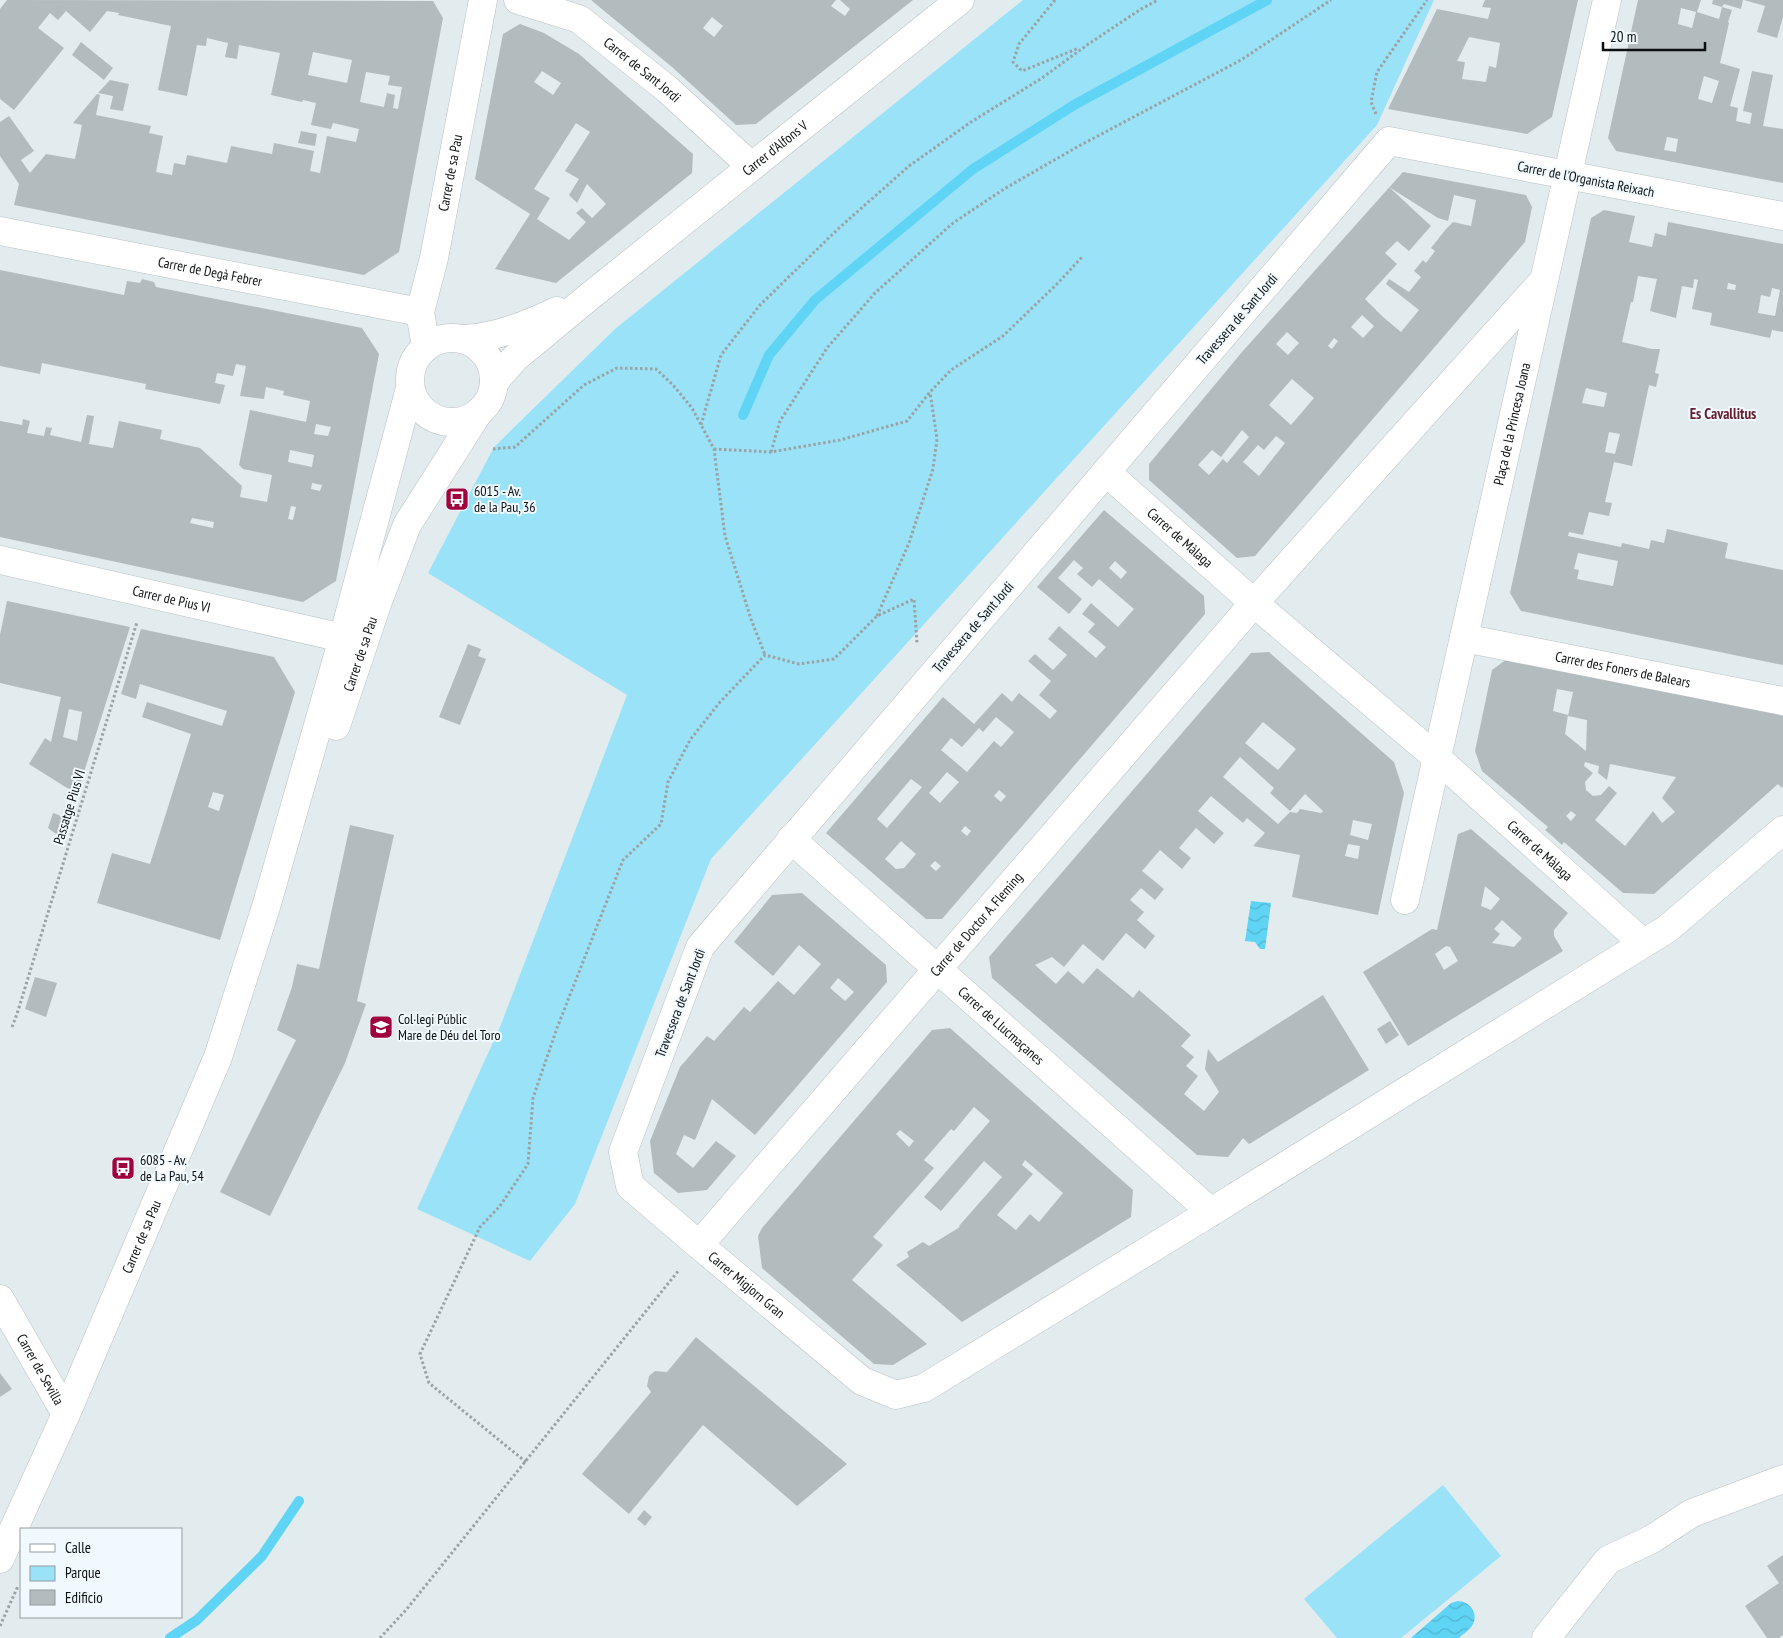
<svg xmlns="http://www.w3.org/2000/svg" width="1783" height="1638" viewBox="0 0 1783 1638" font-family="'PT Sans Narrow',sans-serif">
<defs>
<pattern id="water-waves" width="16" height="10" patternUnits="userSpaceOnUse" patternTransform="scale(1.25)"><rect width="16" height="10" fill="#5fd4f5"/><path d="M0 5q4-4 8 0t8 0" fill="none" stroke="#51b5d1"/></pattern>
</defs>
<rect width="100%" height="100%" fill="#e2ecef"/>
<g fill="#9ae2f8">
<path d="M1023,0H1434L1377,125L711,859L575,1204L530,1261L417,1209L500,1027L627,695L428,573L494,447L615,329Z"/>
<path d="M1443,1485L1501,1556L1401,1638H1337L1304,1599Z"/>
</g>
<g fill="url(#water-waves)">
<path d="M1251,901L1271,903L1265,949H1260L1255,942L1245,941Z"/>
<path d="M1458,1601C1469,1601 1479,1613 1473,1624C1471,1629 1463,1634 1459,1638H1411L1451,1603Z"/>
</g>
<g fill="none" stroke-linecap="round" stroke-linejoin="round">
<g stroke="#5fd4f5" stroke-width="10">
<path d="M743,415L769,355L815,300L973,169L1074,105L1267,0"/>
<path d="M170,1638L197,1620L262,1556L299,1501"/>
</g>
</g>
<g fill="#b2bbbe" fill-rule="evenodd">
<path d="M7,0L433,1L443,18L399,252L364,275L14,205L19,184L0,156V122L9,116L34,151L21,160L30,173L46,154L75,159L82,125L73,123L97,94L100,95L96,115L151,126L149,133L163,136L156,172L172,175L174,163L185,165L187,155L227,163L231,146L272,154L274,143L314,151L310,171L320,173L327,136L356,142L359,129L333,123L331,129L311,125L316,103L303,100L302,102L271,95L280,53L239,45L237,59L225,57L228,43L207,38L206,46L197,45L187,96L158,90L171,26L118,15L119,13L107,11L90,32L66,11L58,20L50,13L38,28L64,48L14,110L0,99V9ZM313,52L352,60L347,83L308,75ZM366,72L390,76L388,85L402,87L398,109L393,108L395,95L387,93L384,107L360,102Z"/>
<path d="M591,0H836L831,6L845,16L850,9L840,0H913L756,124L736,125L672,67ZM712,17L723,26L714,37L703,28Z"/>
<path d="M1485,0H1578L1552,117L1527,134L1388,109L1437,9L1488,19L1491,8L1482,7ZM1469,37L1500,43L1496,68L1489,66L1486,82L1462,79L1465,62L1457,61Z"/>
<path d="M1638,0H1701L1697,12L1719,19L1722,7L1732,10L1728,22L1729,23L1720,63L1740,69L1730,106L1738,108L1736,121L1750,124L1752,113L1743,111L1752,71L1773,75L1763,126L1783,129V183L1616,151L1608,138ZM1681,8L1696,12L1692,28L1678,24ZM1704,76L1719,81L1712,103L1698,99ZM1667,137L1678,139L1676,152L1664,150Z"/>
<path d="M1713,0H1743L1741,9L1724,4L1722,7L1712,4Z"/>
<path d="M1744,0H1783V17L1777,38L1757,32L1765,6Z"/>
<path d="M520,24L544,33L579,54L693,154L692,173L556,283L495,269L530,214L475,179L503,34ZM542,71L561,83L553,95L534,82ZM576,123L590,132L565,171L579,179L569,195L577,203L587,184L606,204L592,218L582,208L576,213L586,222L569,240L537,219L550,198L534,189Z"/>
<path d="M81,42L113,68L104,80L72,55Z"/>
<path d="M110,80L129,84L123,111L110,109L113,96L98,93Z"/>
<path d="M301,131L317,134L315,146L298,143Z"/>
<path d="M1403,172L1526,195L1532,207L1525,242L1255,556L1237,558L1149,480V464L1242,352ZM1389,187L1438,218L1448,221L1454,195L1476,200L1471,226L1453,222L1446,229L1431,248L1435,251L1426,263L1423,260L1414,271L1421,277L1409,292L1389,279L1386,284L1419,310L1401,332L1383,317L1365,299L1397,264L1385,253L1397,241L1409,251L1431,226ZM1362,315L1374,326L1363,338L1351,327ZM1287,332L1299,343L1288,355L1276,344ZM1334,338L1338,341L1332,349L1328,346ZM1292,379L1314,398L1291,425L1269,405ZM1242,430L1249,437L1227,463L1223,459L1209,475L1198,465L1212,450L1221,457ZM1276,436L1285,443L1259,476L1243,462L1258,445L1264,450Z"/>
<path d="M1604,210L1635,216L1629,242L1652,247L1655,233L1666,236L1668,222L1783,244V332L1772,330L1770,338L1710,325L1712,313L1692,309L1698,280L1694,279L1693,288L1682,286L1676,318L1650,311L1657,279L1638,276L1633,302H1631L1622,342L1652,349H1660L1655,373L1659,374L1656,387L1649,385L1632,466L1614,462L1605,502L1612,503L1609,516L1589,512L1583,535L1569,532L1568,536L1621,547L1622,543L1649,549L1651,540L1664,543L1667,529L1728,543L1725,558L1783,570V665L1521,611L1510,593L1591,218ZM1728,283L1736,285L1735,290L1727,289ZM1772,288L1780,290L1775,316L1758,313L1761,295L1770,297ZM1586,388L1607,393L1604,407L1582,403ZM1609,432L1620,434L1615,454L1605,452ZM1578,553L1618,561L1613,586L1577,579L1579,570L1574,569Z"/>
<path d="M0,270L124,295L127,281L140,283L142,279L154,282L156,287L362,328L379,354L336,581L303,602L0,537V421L22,425L23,419L30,421L27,433L44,436L46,427L52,428L50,435L81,442L87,415L94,416L89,444L113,448L119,421L162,430L160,439L200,448L242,486L240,497L267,502L272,475L243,469L239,465L250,410L306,422L310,401L283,395L284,391L266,387L264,399L240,396L246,366L236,364L233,376L217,373L215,383L225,385L220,404L145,389L146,384L42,363L40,374L0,366ZM316,424L331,427L328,436L314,434ZM290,450L314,455L312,467L288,462ZM312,483L322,485L320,491L311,489ZM291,506L296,507L293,520L288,519ZM192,518L214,522L213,528L190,523Z"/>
<path d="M1104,510L1204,596L1205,614L942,919H926L826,833L943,697L974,724L1002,693L1012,702L1019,693L1050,719L1057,711L1039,695L1051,681L1028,661L1035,654L1053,670L1067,655L1048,639L1059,626L1096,658L1106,647L1088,632L1095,624L1082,614L1091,603L1118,627L1134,609L1099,579L1092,587L1077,574L1083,568L1074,560L1058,578L1082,599L1069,614L1037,587ZM1115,561L1127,572L1121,579L1109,568ZM996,717L1014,732L1001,747L994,741L967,772L941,750L951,738L962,747L979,728L983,732ZM947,772L959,782L940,803L929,793ZM911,779L922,787L887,828L877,819ZM999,790L1006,796L1001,802L994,796ZM965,826L971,831L967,836L961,831ZM901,841L916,854L904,868L896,869L885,859ZM935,861L941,866L936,871L930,866Z"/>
<path d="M7,601L130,627L78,791L67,788L29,764L45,738L51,742L61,697L0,683V635ZM69,709L82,712L77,741L63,737Z"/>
<path d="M141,629L274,657L295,692L220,940L97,903L112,853L150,864L191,734L142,717L147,702L222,726L227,711L140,684L136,699L121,694ZM213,792L224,795L219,811L208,807Z"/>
<path d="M468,644L481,649L478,656L486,659L460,725L439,717Z"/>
<path d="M1269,652L1394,762L1404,793L1378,915L1292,897L1300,855L1253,846L1265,833L1247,818L1243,823L1211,796L1198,811L1224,833L1214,844L1196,828L1179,848L1191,858L1182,869L1160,850L1142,871L1164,889L1155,900L1141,888L1130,900L1144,912L1137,920L1155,936L1145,949L1126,933L1103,961L1083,944L1064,967L1052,957L1035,965L1056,984L1068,971L1083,984L1097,968L1133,998L1139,990L1191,1035L1181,1046L1194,1057L1186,1066L1198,1076L1184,1094L1204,1111L1219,1092L1205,1069L1208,1049L1218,1062L1323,995L1369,1070L1251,1143L1249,1144L1243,1138L1228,1157L1197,1155L992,978L989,957L1251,653ZM1263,722L1296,749L1278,770L1245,743ZM1240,757L1274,788L1270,793L1290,811L1305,794L1323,811L1321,813L1300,809L1297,813L1290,812L1278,824L1223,777ZM1353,820L1372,824L1368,840L1350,835ZM1348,844L1360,846L1358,859L1345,856Z"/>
<path d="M1507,659L1672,691L1675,694L1750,709V704L1773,709L1772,713L1783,716V786L1782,788L1778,784L1654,894L1623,893L1564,842L1562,845L1551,835L1545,830L1548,827L1482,771L1475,751L1492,670ZM1557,689L1573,692L1568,716L1587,720L1586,751L1565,734L1568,715L1553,711ZM1585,762L1599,766L1598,773L1607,780L1610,764L1676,777L1662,798L1675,812L1662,823L1653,811L1625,846L1595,820L1617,793L1609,786L1601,795L1593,796L1586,790L1585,782L1593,773L1584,766ZM1571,811L1576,815L1571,821L1566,816Z"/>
<path d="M53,813L69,819L63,839L48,828Z"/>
<path d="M350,825L394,835L357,1001L366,1004L345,1063L270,1216L220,1192L296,1040L277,1030L292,987L297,964L319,969Z"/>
<path d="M1471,829L1568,913L1554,930V936L1563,951L1408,1046L1363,972L1432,929L1437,930L1458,834ZM1485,886L1500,899L1491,910L1481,906ZM1502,920L1522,938L1514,947L1492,943L1500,934L1494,929ZM1446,946L1450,947L1458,961L1444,970L1435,954Z"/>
<path d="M802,893L886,965L887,982L755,1135L712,1099L695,1140L684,1135L676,1154L693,1168L716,1141L736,1156L707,1190L678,1193L654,1173L650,1141L680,1067L707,1036L714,1041L744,1007L750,1012L778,981L794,995L821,964L799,945L773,976L734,942L772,895ZM838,978L854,992L845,1001L830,988Z"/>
<path d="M35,977L57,983L46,1017L25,1009Z"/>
<path d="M1390,1021L1399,1035L1386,1044L1377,1029Z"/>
<path d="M950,1028L1133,1190L1131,1217L962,1322L896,1265L909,1257L907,1252L923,1242L929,1246L960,1227L959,1226L1002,1177L984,1161L941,1211L924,1197L990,1121L974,1107L954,1131L951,1129L924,1160L934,1168L873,1237L883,1245L852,1280L927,1344L893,1365L874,1364L762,1268L758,1236L762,1228L932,1030ZM900,1130L914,1141L909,1147L896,1134ZM1025,1160L1063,1193L1039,1222L1030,1214L1016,1230L997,1215L1033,1174L1022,1165Z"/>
<path d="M696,1337L847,1464L797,1506L703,1425L629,1514L582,1474L651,1392L647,1386L649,1376L655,1371L667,1372Z"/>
<path d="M0,1373L12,1389L0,1397Z"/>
<path d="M644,1510L652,1517L645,1526L637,1519Z"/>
<path d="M1783,1555V1635L1779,1638H1767L1745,1606L1779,1583L1767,1566Z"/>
</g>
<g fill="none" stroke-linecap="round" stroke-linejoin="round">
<g stroke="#b7c1c4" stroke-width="29">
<g id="minor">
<path id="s1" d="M518,0L579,19L667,89L751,166"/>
<path id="s2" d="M1783,216L1389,141L700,947L623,1152L630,1186L699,1245L862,1381L896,1395L924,1388L1211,1212L1667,929L1783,830"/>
<path id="s3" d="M0,231L420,312"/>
<circle cx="452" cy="380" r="42"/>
<path d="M462,339C496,338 527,325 557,311"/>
<path id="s4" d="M426,347L420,312L434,258L483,0"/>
<path id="s5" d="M494,382L515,358L590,296L960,0"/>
<path id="s6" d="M1106,472L1254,603L1437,758L1643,943"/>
<path id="s7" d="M0,560L343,638"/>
<path id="s8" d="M1464,638L1783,701"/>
<path id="s9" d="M336,726L377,604L407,525L478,413"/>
<path id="s10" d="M791,839L1211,1212"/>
<path id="s11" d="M1405,900L1607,0"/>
<path id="s12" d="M699,1245L1254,603L1544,280"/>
<path id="s13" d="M0,1299L66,1414"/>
<path id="s14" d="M0,1559L66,1414L218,1057L266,907L343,638L410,388"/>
<path d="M1546,1638L1608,1560L1652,1539L1692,1513L1783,1479"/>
</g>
</g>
<g stroke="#9aa2a4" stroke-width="3" stroke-dasharray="2.5 2.5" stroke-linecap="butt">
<path d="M1055,0L1019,44L1013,62L1022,71L1079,48"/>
<path d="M1376,114L1371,102L1377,72L1427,0"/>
<path d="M701,425L721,355L760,305L839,228L909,166L971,122L1042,78L1087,45L1141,9L1158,0"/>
<path d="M493,449L515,447L584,385L617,368L656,369L673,385L692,408L714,449L725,536L751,619L765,655"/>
<path d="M714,449L771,452L840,440L907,421L930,392L951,370L1003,336L1058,283L1082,257"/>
<path d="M771,452L780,421L827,348L875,293L953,223L1004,189L1077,147L1241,60L1331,0"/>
<path d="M877,616L909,543L933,469L937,439L930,392"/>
<path d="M12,1027L17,1014L137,622"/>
<path d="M526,1462L429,1383L420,1354L480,1227L500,1206L528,1164L533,1098L557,1028L623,860L661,824L668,782L690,740L720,702L765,655L799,664L834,659L877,616L914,599L917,643"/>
<path d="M0,1626L18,1586"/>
<path d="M380,1638L406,1610L679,1270"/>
</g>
<use href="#minor" stroke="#fff" stroke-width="28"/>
</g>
<defs>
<g id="bus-square" transform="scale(1.25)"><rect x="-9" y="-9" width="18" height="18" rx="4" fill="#a0023f" stroke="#f0f9fd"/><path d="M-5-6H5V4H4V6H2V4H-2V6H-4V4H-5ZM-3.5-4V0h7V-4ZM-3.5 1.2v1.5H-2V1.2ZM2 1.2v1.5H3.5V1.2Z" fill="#fff"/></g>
<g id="school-square" transform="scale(1.25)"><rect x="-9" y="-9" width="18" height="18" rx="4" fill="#a0023f" stroke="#f0f9fd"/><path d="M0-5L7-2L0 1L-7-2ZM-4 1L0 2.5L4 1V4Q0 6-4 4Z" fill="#fff"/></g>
</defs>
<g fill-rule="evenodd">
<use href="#bus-square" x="457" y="499"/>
<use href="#school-square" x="381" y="1027"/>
<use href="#bus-square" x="123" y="1168"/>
</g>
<g text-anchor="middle" stroke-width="4" stroke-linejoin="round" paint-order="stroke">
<g font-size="14" fill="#0c0f10" stroke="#f0f9fd">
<text dy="5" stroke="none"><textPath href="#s1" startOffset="145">Carrer de Sant Jordi</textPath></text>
<text dy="5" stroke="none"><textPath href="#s5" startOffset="366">Carrer d'Alfons V</textPath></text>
<text dy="5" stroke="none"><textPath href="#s4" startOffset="178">Carrer de sa Pau</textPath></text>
<text transform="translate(1586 179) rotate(11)" y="5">Carrer de l'Organista Reixach</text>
<text dy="5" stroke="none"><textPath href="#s3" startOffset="214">Carrer de Degà Febrer</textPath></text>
<text transform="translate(1237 319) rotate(-49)" y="5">Travessera de Sant Jordi</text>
<text dy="5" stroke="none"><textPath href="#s11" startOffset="488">Plaça de la Princesa Joana</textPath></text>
<text dy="5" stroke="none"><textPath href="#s6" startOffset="99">Carrer de Màlaga</textPath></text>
<text dy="5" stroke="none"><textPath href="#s7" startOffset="176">Carrer de Pius VI</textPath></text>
<text transform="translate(973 627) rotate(-49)" y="5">Travessera de Sant Jordi</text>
<text dy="5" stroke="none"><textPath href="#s9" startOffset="76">Carrer de sa Pau</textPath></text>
<text dy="5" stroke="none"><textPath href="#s8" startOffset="162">Carrer des Foners de Balears</textPath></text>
<text transform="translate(69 807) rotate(-73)" y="5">Passatge Pius VI</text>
<text dy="5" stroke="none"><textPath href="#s6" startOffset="576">Carrer de Màlaga</textPath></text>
<text dy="5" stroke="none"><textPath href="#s12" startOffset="424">Carrer de Doctor A. Fleming</textPath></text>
<text transform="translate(680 1003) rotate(-69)" y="5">Travessera de Sant Jordi</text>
<text dy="5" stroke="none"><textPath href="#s10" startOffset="281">Carrer de Llucmaçanes</textPath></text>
<text dy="5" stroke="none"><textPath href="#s14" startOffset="352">Carrer de sa Pau</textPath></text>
<text dy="5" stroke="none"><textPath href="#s2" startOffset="1868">Carrer Migjorn Gran</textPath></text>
<text dy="5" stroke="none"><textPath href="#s13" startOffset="81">Carrer de Sevilla</textPath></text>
</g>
<g font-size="14" fill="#0c0f10" stroke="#f0f9fd" text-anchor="start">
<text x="474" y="496">6015 - Av.<tspan x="474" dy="16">de la Pau, 36</tspan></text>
<text x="398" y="1024">Col·legi Públic<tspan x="398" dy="16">Mare de Déu del Toro</tspan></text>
<text x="140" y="1165">6085 - Av.<tspan x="140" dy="16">de La Pau, 54</tspan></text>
</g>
<g font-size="15" font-weight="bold" fill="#662131" stroke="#f0f9fd">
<text x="1723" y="419">Es Cavallitus</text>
</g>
</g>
<rect x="20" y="1528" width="162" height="90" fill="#f0f9fd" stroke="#959b9e"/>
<rect x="30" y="1544" width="25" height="8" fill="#ffffff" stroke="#959b9e"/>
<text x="65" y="1553" font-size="15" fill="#0c0f10">Calle</text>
<rect x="30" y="1566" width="25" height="15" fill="#9ae2f8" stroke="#959b9e"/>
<text x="65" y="1578" font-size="15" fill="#0c0f10">Parque</text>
<rect x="30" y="1590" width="25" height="15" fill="#b2bbbe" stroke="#959b9e"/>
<text x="65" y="1603" font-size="15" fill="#0c0f10">Edificio</text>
<path d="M1603 42v8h102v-8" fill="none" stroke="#0c0f10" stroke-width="2.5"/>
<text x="1610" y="42" font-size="15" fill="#0c0f10" stroke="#f0f9fd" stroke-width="4" paint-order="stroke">20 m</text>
</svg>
